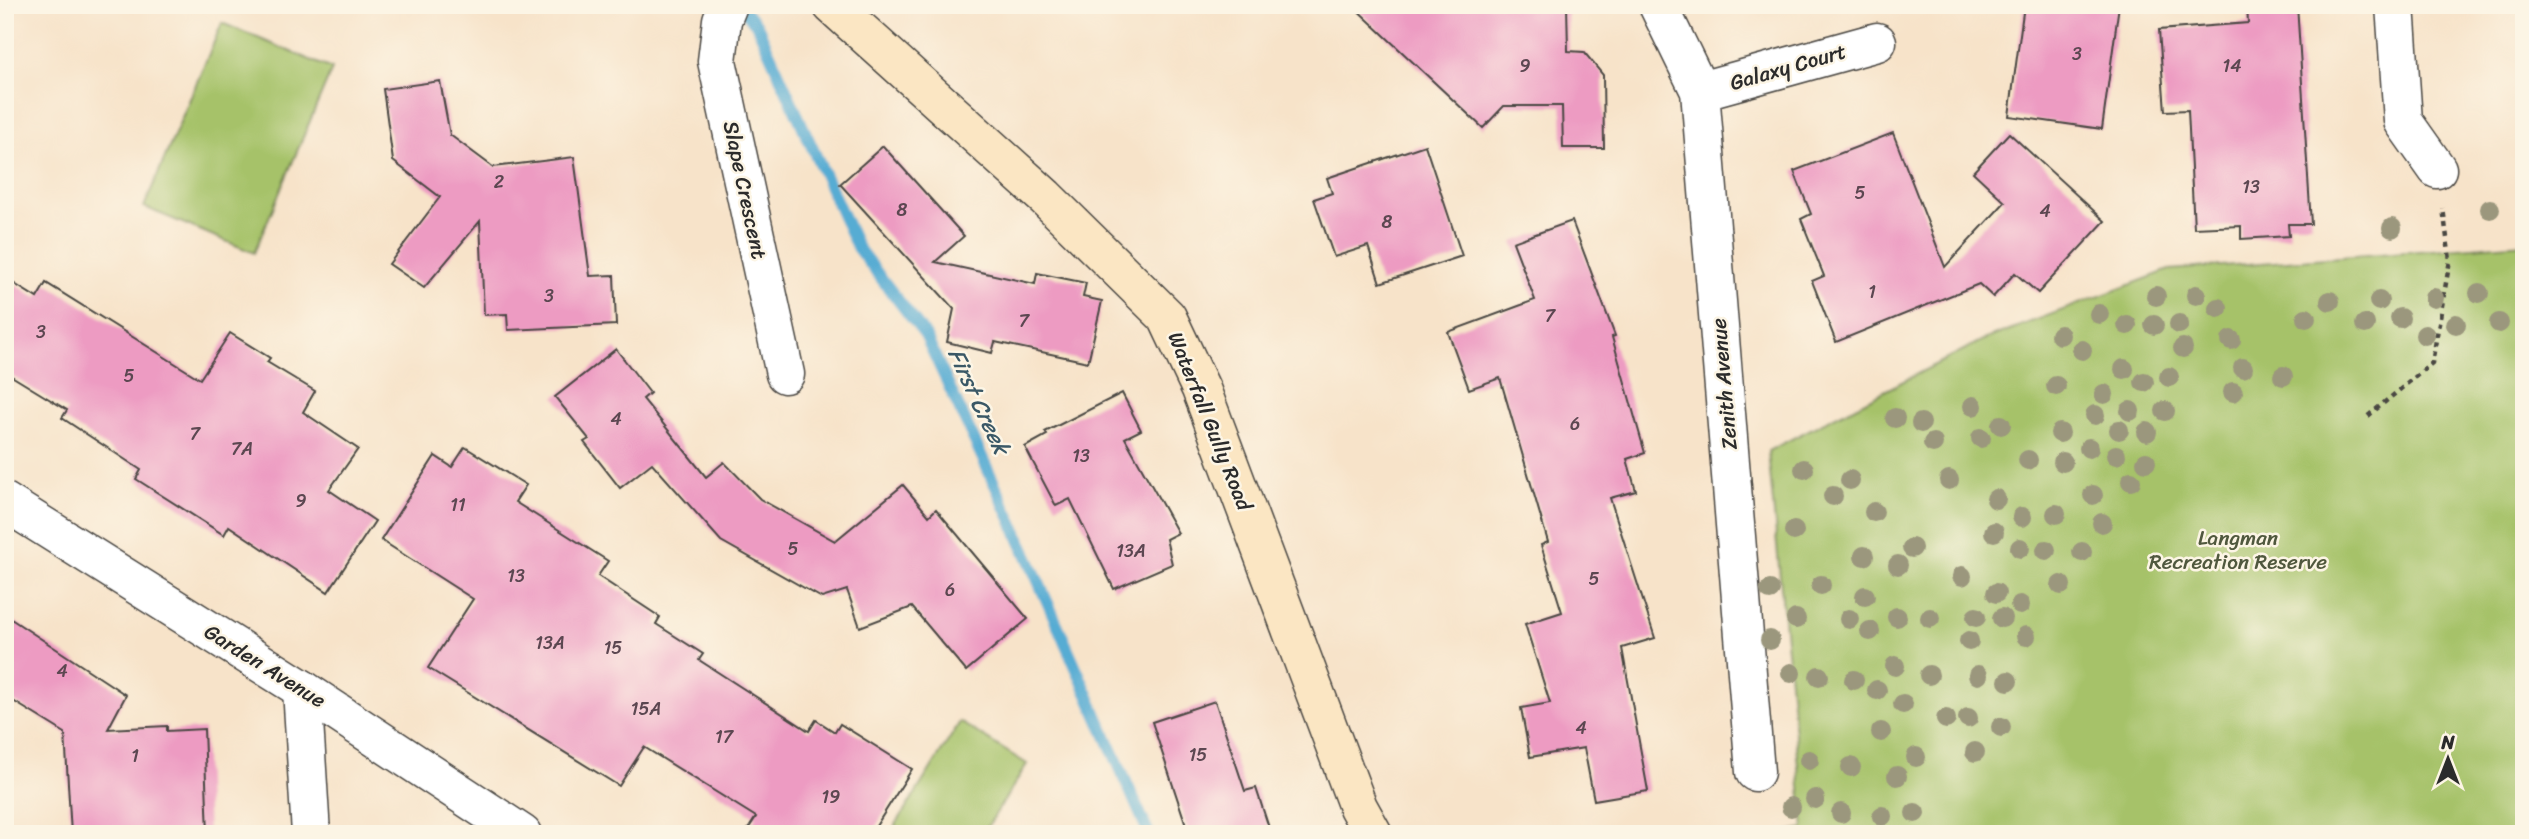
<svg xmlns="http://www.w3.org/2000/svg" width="2529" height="839" viewBox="0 0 2529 839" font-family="Sriracha,sans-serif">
<rect width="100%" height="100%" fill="#fcf5e5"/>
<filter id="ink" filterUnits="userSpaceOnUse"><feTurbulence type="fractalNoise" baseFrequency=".0143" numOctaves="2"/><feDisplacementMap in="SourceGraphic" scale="14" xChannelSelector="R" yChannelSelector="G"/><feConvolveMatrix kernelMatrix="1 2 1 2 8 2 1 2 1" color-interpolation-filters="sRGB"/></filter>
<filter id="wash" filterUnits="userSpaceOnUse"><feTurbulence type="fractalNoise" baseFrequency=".00686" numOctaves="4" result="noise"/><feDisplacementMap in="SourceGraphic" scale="28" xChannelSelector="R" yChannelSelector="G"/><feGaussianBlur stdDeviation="1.57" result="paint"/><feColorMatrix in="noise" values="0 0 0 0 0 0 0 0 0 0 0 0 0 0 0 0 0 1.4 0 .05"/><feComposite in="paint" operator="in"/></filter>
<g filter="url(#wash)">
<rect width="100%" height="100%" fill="#f7e3c9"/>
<g fill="#a6c269" stroke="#68764a" stroke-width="2">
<path d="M222,23L332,69L254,253L144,207Z"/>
<path d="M2524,243V834H1774L1804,829L1768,451L1983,340L2169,270Z"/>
<path d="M960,722L1027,764L983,834H890Z"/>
</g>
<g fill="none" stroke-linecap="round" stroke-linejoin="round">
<path stroke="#56acd3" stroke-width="12" d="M739,5L757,25L857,247L925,335L1011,519L1149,834"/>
</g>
<g id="blocks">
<g fill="#ed9bc2">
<path d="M1352,5H1567L1568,51L1584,52L1603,75L1604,148H1563L1562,106H1504L1483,128Z"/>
<path d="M2024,5H2119L2102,129L2009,116Z"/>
<path d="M2247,5H2297L2311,224H2288L2289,236L2241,239V226L2194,228L2188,110L2165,111L2159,30L2248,23Z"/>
<path d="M440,81L450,135L493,167L574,157L590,276L614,275L616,325L508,330L507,314L484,315L480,221L424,288L389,264L440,197L393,161L383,89Z"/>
<path d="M1893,133L1945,267L2005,202L1973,172L2009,133L2105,221L2038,293L2015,273L1993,297L1979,284L1836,342L1812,281L1824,276L1801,219L1811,214L1794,171Z"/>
<path d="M1425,145L1462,256L1380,283L1368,246L1334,257L1314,199L1332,193L1327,178Z"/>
<path d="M883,146L964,236L935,262L1035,284L1037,273L1086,283L1083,297L1102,301L1088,362L995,342L992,353L947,342L954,309L840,184Z"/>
<path d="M1572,221L1615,336L1612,337L1645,453L1627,459L1636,491L1610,498L1655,638L1622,648L1648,791L1594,800L1584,748L1530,757L1521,708L1550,703L1525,624L1562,612L1541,545L1548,542L1500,378L1469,389L1448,332L1535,300L1513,242Z"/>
<path d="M5,278L37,298L46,283L200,379L230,333L270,358L267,362L315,391L303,412L358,449L329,490L375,521L328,592L229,526L224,535L136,479L141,470L62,418L67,410L5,372Z"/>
<path d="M616,349L650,393L643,399L706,477L724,462L760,499L835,541L903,485L929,516L936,509L1028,619L966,671L912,607L860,627L847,590L822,598L721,541L652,463L620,488L584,442L589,439L555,397Z"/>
<path d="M1122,393L1141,430L1125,438L1178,533L1166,539L1172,564L1114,589L1070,499L1056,506L1025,447L1047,435L1045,432Z"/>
<path d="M465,447L526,485L515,502L608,561L598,576L660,617L656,624L703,654L699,660L809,731L816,720L835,732L840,724L912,769L871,834H745L756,817L644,747L619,786L428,668L473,599L381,540L435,456L452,467Z"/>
<path d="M5,615L126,695L108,729L167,726V731L204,729L208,834H166V831L71,834L65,733L5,696Z"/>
<path d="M1215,701L1245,791L1256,788L1271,834H1189L1152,722Z"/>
</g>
</g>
</g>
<g filter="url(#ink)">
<use href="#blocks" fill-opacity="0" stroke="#4a4743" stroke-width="2"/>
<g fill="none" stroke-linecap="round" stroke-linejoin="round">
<g stroke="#4a4743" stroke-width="41">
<g id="street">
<path d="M728,5L722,20L717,61L785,374"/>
<path d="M1658,5L1700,91L1755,772"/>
<path d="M2395,5L2403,121L2437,169"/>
<path d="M1700,91L1877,42"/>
<path d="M5,502L302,689L522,834"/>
<path d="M302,689L311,834"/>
</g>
</g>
<g stroke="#4a4743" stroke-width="41">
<path id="secondary" d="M832,5L1045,197L1167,317L1201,389L1358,807L1373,834"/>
</g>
<path stroke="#4a4743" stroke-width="4.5" stroke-dasharray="5 5" stroke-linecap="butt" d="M2368,416L2432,363L2450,260L2443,208"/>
<use href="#street" stroke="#fff" stroke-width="38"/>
<use href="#secondary" stroke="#fbe6c3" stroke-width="38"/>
</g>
<g fill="#9b977d">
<circle cx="2490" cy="209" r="10"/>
<circle cx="2392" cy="228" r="10"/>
<circle cx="2479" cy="293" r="10"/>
<circle cx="2196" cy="295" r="10"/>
<circle cx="2156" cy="296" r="10"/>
<circle cx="2434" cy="298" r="10"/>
<circle cx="2330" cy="301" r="10"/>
<circle cx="2379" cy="301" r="10"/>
<circle cx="2218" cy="308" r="10"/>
<circle cx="2099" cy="314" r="10"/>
<circle cx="2306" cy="318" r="10"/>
<circle cx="2400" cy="318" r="10"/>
<circle cx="2499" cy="323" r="10"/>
<circle cx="2179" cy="324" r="10"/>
<circle cx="2365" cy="324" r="10"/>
<circle cx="2456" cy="324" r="10"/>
<circle cx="2127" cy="325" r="10"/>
<circle cx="2154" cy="325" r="10"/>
<circle cx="2060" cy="335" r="10"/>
<circle cx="2425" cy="335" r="10"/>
<circle cx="2231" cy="340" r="10"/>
<circle cx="2183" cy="348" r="10"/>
<circle cx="2082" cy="350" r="10"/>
<circle cx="2243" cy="368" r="10"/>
<circle cx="2124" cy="369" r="10"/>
<circle cx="2283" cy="376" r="10"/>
<circle cx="2169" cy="377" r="10"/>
<circle cx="2144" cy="382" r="10"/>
<circle cx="2056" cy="386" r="10"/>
<circle cx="2233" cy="392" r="10"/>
<circle cx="2104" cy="394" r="10"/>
<circle cx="1973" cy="406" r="10"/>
<circle cx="2130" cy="411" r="10"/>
<circle cx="2165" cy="411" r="10"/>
<circle cx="2095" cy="415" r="10"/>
<circle cx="1895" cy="418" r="10"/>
<circle cx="1921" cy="423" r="10"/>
<circle cx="2001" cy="425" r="10"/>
<circle cx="2119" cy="430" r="10"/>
<circle cx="2147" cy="432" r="10"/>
<circle cx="2060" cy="433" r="10"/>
<circle cx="1981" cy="438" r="10"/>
<circle cx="1933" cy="443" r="10"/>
<circle cx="2089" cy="448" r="10"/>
<circle cx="2116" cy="455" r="10"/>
<circle cx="2028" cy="460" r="10"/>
<circle cx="2063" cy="462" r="10"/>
<circle cx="2146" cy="462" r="10"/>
<circle cx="1804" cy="469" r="10"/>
<circle cx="1850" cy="480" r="10"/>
<circle cx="1949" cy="480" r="10"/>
<circle cx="2131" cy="481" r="10"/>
<circle cx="2093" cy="495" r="10"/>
<circle cx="1833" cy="496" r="10"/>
<circle cx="1996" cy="499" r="10"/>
<circle cx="1874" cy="512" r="10"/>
<circle cx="2056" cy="514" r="10"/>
<circle cx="2022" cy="517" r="10"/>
<circle cx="2102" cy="523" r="10"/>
<circle cx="1794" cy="531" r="10"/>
<circle cx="1994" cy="532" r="10"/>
<circle cx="1912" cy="548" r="10"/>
<circle cx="2020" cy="548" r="10"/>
<circle cx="2046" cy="550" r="10"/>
<circle cx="2082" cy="552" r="10"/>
<circle cx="1864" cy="556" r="10"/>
<circle cx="1898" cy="565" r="10"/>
<circle cx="1962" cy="576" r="10"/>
<circle cx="1821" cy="585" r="10"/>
<circle cx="2061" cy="585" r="10"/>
<circle cx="1770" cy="590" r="10"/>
<circle cx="1996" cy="593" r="10"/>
<circle cx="1865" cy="596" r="10"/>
<circle cx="2020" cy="605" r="10"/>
<circle cx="1897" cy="617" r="10"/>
<circle cx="1976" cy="617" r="10"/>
<circle cx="1930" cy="618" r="10"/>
<circle cx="2002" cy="618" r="10"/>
<circle cx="1796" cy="619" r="10"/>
<circle cx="1849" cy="619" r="10"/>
<circle cx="1870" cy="631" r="10"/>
<circle cx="2026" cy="636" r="10"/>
<circle cx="1770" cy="640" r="10"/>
<circle cx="1969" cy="641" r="10"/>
<circle cx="1895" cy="666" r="10"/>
<circle cx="1791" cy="673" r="10"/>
<circle cx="1929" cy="675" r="10"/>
<circle cx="1978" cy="675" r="10"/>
<circle cx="1819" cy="676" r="10"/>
<circle cx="1854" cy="680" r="10"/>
<circle cx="2008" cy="681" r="10"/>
<circle cx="1877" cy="690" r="10"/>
<circle cx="1903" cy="704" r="10"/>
<circle cx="1968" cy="718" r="10"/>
<circle cx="1946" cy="719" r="10"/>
<circle cx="2001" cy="727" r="10"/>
<circle cx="1881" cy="732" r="10"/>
<circle cx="1975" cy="752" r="10"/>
<circle cx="1916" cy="757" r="10"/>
<circle cx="1809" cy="760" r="10"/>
<circle cx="1851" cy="767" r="10"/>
<circle cx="1897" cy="776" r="10"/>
<circle cx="1815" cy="799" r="10"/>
<circle cx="1791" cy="807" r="10"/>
<circle cx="1841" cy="813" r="10"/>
<circle cx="1915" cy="813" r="10"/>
<circle cx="1882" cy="816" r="10"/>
</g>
</g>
<g text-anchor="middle" stroke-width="5" stroke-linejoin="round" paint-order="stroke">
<g font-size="18" fill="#5c4751">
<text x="2077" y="60">3</text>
<text x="1525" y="72">9</text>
<text x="2232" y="72">14</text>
<text x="499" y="188">2</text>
<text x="2251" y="193">13</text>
<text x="1860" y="199">5</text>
<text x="902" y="216">8</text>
<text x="2045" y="217">4</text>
<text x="1387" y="228">8</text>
<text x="1872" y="298">1</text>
<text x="549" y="302">3</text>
<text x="1550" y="322">7</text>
<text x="1024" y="327">7</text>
<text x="41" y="338">3</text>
<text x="129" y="382">5</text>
<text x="616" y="425">4</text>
<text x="1575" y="430">6</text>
<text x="195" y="440">7</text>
<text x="242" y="455">7A</text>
<text x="1081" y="462">13</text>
<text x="301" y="507">9</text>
<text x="458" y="511">11</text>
<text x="793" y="555">5</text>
<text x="1131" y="557">13A</text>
<text x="516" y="582">13</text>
<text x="1594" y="585">5</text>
<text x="950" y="596">6</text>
<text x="550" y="649">13A</text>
<text x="613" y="654">15</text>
<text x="62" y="677">4</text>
<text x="646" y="715">15A</text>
<text x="1581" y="734">4</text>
<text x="724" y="743">17</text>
<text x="1198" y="761">15</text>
<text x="135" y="762">1</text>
<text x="831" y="803">19</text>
</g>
<g font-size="21" fill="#2b2b2b" stroke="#fcf5e5">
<text transform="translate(1788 67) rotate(-16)" y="7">Galaxy Court</text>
<text transform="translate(745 190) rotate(78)" y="7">Slape Crescent</text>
<text transform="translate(1724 384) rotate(-95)" y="7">Zenith Avenue</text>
<text transform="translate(1210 421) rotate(68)" y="7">Waterfall Gully Road</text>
<text transform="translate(265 666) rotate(32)" y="7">Garden Avenue</text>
</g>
<g font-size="21" fill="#50583e" stroke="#fcf5e5">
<text x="2238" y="545">Langman<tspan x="2238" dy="24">Recreation Reserve</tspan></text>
</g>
<g font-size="23" font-style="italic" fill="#3a5866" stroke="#fcf5e5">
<text transform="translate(979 401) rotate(65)" y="8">First Creek</text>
</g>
</g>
<rect width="2529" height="839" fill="none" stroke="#fcf5e5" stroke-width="28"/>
<g transform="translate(2448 759)" stroke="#fcf5e5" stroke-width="5" paint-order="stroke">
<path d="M0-5L12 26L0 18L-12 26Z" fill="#2b2b2b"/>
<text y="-10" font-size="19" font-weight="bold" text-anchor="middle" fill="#2b2b2b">N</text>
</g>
</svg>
